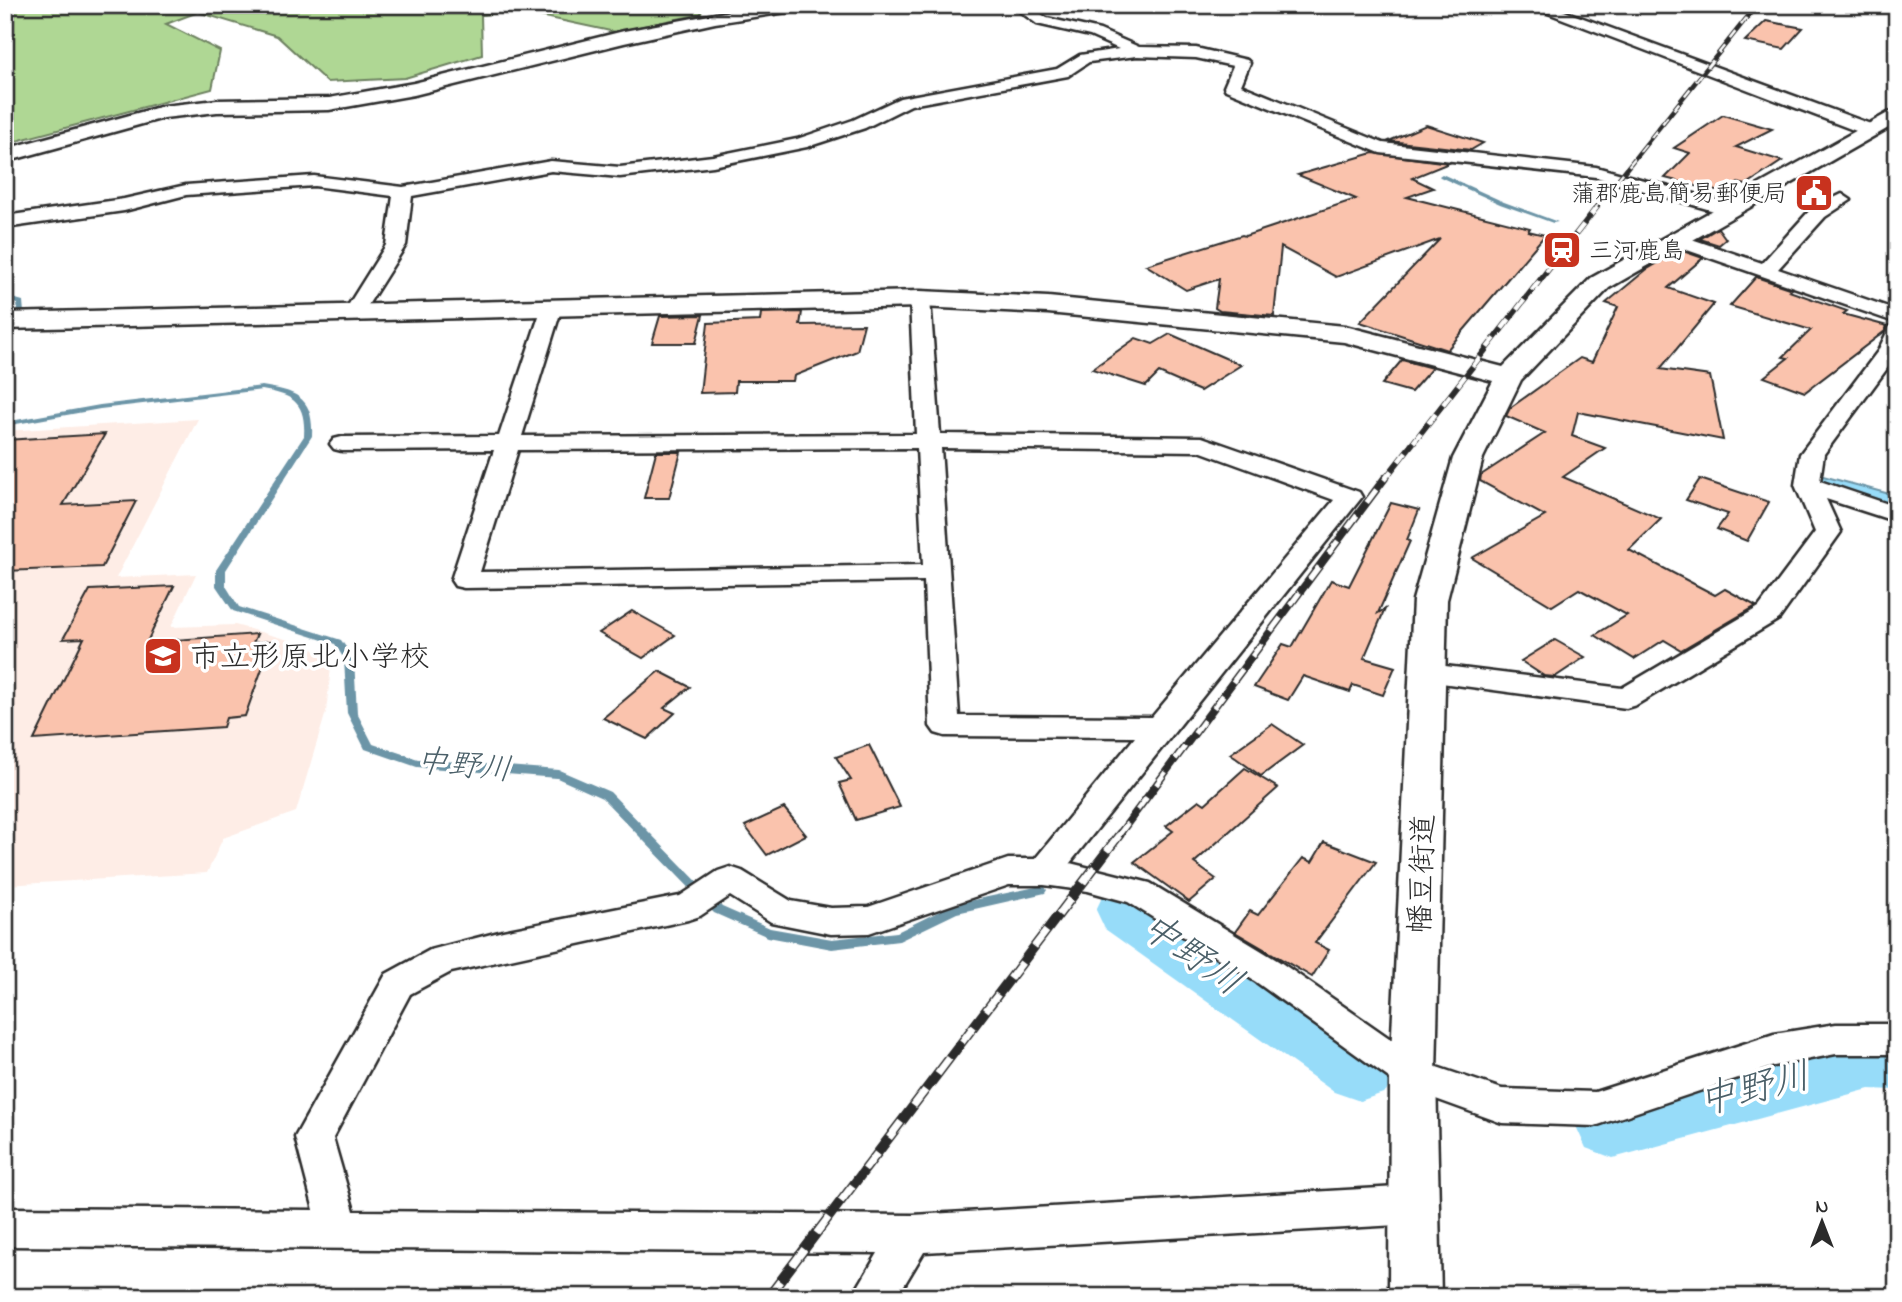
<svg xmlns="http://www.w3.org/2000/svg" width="1902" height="1302" viewBox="0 0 1902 1302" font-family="'Indie Flower','Klee One',sans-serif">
<rect width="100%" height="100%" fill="#fff"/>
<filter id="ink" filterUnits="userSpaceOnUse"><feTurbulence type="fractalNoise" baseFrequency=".0143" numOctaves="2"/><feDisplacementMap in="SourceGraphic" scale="14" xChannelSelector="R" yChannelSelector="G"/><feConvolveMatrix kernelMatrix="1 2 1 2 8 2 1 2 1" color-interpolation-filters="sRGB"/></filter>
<g filter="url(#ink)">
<path fill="#feede6" d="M198,419L116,578L196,574L171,627L235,625L310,646L331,667L326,712L296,812L223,838L207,873L5,885V431Z"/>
<path fill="#afd794" stroke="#6d8160" stroke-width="2" d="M5,5H702L701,14L615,32L517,11L481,15L482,55L405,78L327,82L277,36L198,12L166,24L220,51L212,89L5,144Z"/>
<path fill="#97dcf9" stroke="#6c95a7" stroke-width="2" d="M1823,476L1897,496V506L1821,481Z"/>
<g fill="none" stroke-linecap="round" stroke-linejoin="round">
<g fill="#6c95a7" fill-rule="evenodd">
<path d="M1442,174L1504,202L1558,222L1553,223L1500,204L1440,177L1439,176Z"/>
<path d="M5,296L23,301L24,313H18L17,304L5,300Z"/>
<path d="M10,324H13L17,326L9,341L5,343V334Z"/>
<path d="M262,386C296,391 314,397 312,436L226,570V586L239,607L341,640L354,659L357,713L373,744L418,759L559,770L610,792L722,907L770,928L832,939L897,932L954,904L1041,886L1045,887L1047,890L1045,893L957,913L899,941L832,949L768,937L714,913L602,798L557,778L417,767L365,749L347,713L344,659L335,644L233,611L216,586V570L304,436C306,402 293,395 262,390L100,409L5,426V422L100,405Z"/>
</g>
<g fill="#97dcf9" fill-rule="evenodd">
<path d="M1129,884L1153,891L1386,1046L1397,1069L1386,1092L1360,1101L1334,1092L1105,929L1096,910L1105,891Z"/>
<path d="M1869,1027H1897V1090L1869,1089L1613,1158L1586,1148L1575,1124L1586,1100L1613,1090Z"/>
</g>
</g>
<g fill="#fac3ad" stroke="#2b2b2b" stroke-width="2">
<path d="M1766,21L1803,28L1784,49L1745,41Z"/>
<path d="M1723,115L1772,129L1736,147L1782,161L1746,185L1738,183L1728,194L1665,178L1690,153L1674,148Z"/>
<path d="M1426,125L1483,143L1471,150L1389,141Z"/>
<path d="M1373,153L1449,163L1412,178L1433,188L1407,197L1530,228L1528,231L1545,235L1447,350L1360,322L1440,239L1336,277L1281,247L1274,316L1220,311L1215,308L1219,279L1186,290L1146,265L1242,235L1245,236L1356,199L1298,175Z"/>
<path d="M1718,228L1726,239L1719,245L1700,239Z"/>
<path d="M1680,250L1703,258L1668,288L1714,304L1660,369L1710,376L1723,440L1578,412L1572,436L1605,448L1563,477L1661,519L1629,550L1715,595L1725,589L1756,606L1681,650L1664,640L1634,659L1595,635L1627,615L1579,589L1552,606L1472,558L1545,516L1480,481L1481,475L1545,433L1506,416L1510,408L1580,358L1592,362L1618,307L1606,303L1646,270Z"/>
<path d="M1756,277L1792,289L1789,291L1847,311L1843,314L1887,326L1885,331L1805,392L1764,377L1788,358L1783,357L1811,330L1730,306Z"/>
<path d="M802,312L800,325L864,324L857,351L794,376L793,381H736L735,392L700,393L708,323L760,321L761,313Z"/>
<path d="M703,315L696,343H652L660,316Z"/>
<path d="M1170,334L1241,365L1200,391L1159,373L1146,386L1092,369L1136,338L1153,344Z"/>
<path d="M1402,360L1432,368L1411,392L1382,384Z"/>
<path d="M105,434L63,505L136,501L102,567L5,571V440Z"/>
<path d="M656,452H681L669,498H644Z"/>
<path d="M1700,479L1769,502L1747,541L1717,529L1728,514L1686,500Z"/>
<path d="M1391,503L1419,510L1407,540L1410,541L1378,613L1385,609L1364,658L1395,667L1383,695L1353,685L1350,692L1303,676L1288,700L1254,687L1283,644L1292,647L1331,580L1349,586Z"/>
<path d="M174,586L147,642L257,634L253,643L272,641L245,716L226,718L223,727L34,740L84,638L63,639L90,590Z"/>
<path d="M632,611L675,635L643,658L599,633Z"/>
<path d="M1555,640L1585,657L1555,677L1544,676L1521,661Z"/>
<path d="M659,671L690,687L664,708L675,713L647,739L603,718Z"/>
<path d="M1272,724L1303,745L1261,776L1230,754Z"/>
<path d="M869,745L900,807L856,820L839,783L851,780L836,757Z"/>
<path d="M1245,768L1278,788L1194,863L1216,879L1189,902L1134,862L1173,831L1166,826L1199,800L1205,804Z"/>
<path d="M784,808L806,835L767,855L745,826Z"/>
<path d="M1324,842L1376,862L1315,943L1329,950L1312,977L1235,932L1250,911L1258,915L1303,858L1312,862Z"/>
</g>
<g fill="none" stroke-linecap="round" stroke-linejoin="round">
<g stroke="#2b2b2b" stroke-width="5">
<g id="minor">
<path d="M1011,5H1028L1047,18L1100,30L1139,47L1196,48L1247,60L1250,63L1241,85L1383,143L1596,167L1735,205L1737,209L1728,215L1596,177L1380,153L1226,90L1224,87L1233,66L1196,58L1137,56L1089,62L1068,76L911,105L865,128L807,147L713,166L620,177L551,171L412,196L406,245L361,316H347L344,312L386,245L393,196L314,186L186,195L124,211L5,228V216L124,199L186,185L314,176L403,187L551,161L620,167L713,156L797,139L853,120L900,98L1057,69L1080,55L1119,49L1090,36L1037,24Z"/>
<path d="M1527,5H1548L1876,126L1878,130L1870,135L1864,134Z"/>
<path d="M1842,194L1851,200L1825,217L1778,269L1897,310V323L1667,243L1664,239L1674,233L1762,263L1811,209Z"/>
<path d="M920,293L927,295L930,299L940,434L1202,437L1359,492L1362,497L1070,863L1150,883L1280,962L1425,1063L1502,1089L1595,1092L1774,1034L1836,1024H1897V1054H1836L1774,1066L1595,1126L1502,1123L1400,1086L1256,982L1128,902L1088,891L1044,885H1009L869,933L831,934L771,922L730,896L700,916L688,920L451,972L410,994L333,1138L354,1211L913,1215L1415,1186L1429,1192L1435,1205L1429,1218L1415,1224L924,1252L897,1297H852L878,1253L5,1246V1208L314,1210L295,1137L386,974L430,950L503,931L680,896L718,871L730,867L742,871L791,901L831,908L868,907L1008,859H1035L1135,737L945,736L935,733L930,726L924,581L464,588L455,586L451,580L494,450L342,451L334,449L330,444L334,439L342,437L499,436L542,307L545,303H559L562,307L522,436L916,434L910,299L913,295ZM917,448L923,565L480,572L518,450ZM941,448L1199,451L1334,500L1152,717L959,716Z"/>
<path d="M1897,324V355L1824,454L1820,481L1897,507V522L1826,499L1841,532L1779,619L1636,705L1626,708L1419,680L1415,673L1419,666L1429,664L1622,688L1759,607L1815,532L1795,485L1800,454L1878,351L1890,326Z"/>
</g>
</g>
<g stroke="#2b2b2b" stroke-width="5">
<g id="tertiary">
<path d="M763,5H809L800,10L715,23L624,43L414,95L329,110L217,112L164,118L5,162V149L163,106L217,100L329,98L414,83L624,31Z"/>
<path d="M1897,108V123L1609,288L1521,380L1483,458L1447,600L1436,1075L1441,1297H1389L1390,1075L1413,600L1453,458L1493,381L1344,342L1048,313L920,307L5,329V313L920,291L1048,297L1345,326L1503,367L1591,278Z"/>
</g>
</g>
<use href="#minor" fill="#fff" fill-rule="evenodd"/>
<use href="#tertiary" fill="#fff" fill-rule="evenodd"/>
<g stroke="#2b2b2b" stroke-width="4.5">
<path id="rail-far3" d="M1595,208L1757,5"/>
</g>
<g stroke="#2b2b2b" stroke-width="6">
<path id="rail-far2" d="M1384,480L1597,207"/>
</g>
<g stroke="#2b2b2b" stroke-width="8">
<path id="rail-far1" d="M1118,836L1385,478"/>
</g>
<g stroke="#2b2b2b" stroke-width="10">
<path id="rail" d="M768,1297L1120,834"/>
</g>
<use href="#rail-far3" stroke="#fff" stroke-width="2.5" stroke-dasharray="9" stroke-linecap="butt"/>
<use href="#rail-far2" stroke="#fff" stroke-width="4.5" stroke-dasharray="12" stroke-linecap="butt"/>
<use href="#rail-far1" stroke="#fff" stroke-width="5" stroke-dasharray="16" stroke-linecap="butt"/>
<use href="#rail" stroke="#fff" stroke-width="7" stroke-dasharray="20" stroke-linecap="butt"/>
</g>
</g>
<defs>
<g id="civic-square" transform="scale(2.0125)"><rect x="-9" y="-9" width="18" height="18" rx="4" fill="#c8321e" stroke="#fff"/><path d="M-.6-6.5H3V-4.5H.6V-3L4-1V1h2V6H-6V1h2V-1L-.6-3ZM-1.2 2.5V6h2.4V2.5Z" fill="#fff"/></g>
<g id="station-square" transform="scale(2.0125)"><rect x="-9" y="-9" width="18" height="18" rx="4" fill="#c8321e" stroke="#fff"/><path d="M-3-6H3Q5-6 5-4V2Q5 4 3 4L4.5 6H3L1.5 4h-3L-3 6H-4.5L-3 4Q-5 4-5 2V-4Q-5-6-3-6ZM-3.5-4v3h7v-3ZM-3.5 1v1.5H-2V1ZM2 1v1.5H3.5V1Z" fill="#fff"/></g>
<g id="school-square" transform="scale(2.0125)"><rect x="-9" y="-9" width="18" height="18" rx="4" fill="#c8321e" stroke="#fff"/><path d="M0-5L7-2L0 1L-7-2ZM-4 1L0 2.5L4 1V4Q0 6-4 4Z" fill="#fff"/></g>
</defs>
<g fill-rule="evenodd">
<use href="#civic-square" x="1814" y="193"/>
<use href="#station-square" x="1562" y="250"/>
<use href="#school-square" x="163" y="656"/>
</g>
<g text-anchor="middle" stroke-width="7" stroke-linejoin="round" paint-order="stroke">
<g font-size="24" fill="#2b2b2b" stroke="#fff" text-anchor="end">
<text x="1787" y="201">蒲郡鹿島簡易郵便局</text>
<text x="1589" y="258" text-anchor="start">三河鹿島</text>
</g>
<g font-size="30" fill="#2b2b2b" stroke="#fff" text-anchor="start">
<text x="190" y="666">市立形原北小学校</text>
</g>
<g font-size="30" fill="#2b2b2b" stroke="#fff">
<text transform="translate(1421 874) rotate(-88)" y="10">幡豆街道</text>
</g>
<g font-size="32" font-style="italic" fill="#4b6069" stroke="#fff">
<text transform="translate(464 764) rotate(6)" y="11">中野川</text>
</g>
<g font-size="38" font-style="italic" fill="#4b6069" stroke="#fff">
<text transform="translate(1193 953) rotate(35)" y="13">中野川</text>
<text transform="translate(1754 1087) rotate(-14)" y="13">中野川</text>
</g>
</g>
<rect width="1902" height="1302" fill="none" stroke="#fff" stroke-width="28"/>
<rect x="14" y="14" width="1874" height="1274" fill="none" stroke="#2b2b2b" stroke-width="2.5" filter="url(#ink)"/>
<g transform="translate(1822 1222)" stroke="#ffffff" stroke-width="5" paint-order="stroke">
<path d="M0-5L12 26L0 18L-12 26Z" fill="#2b2b2b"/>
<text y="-10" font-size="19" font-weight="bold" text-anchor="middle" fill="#2b2b2b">N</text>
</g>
</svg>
